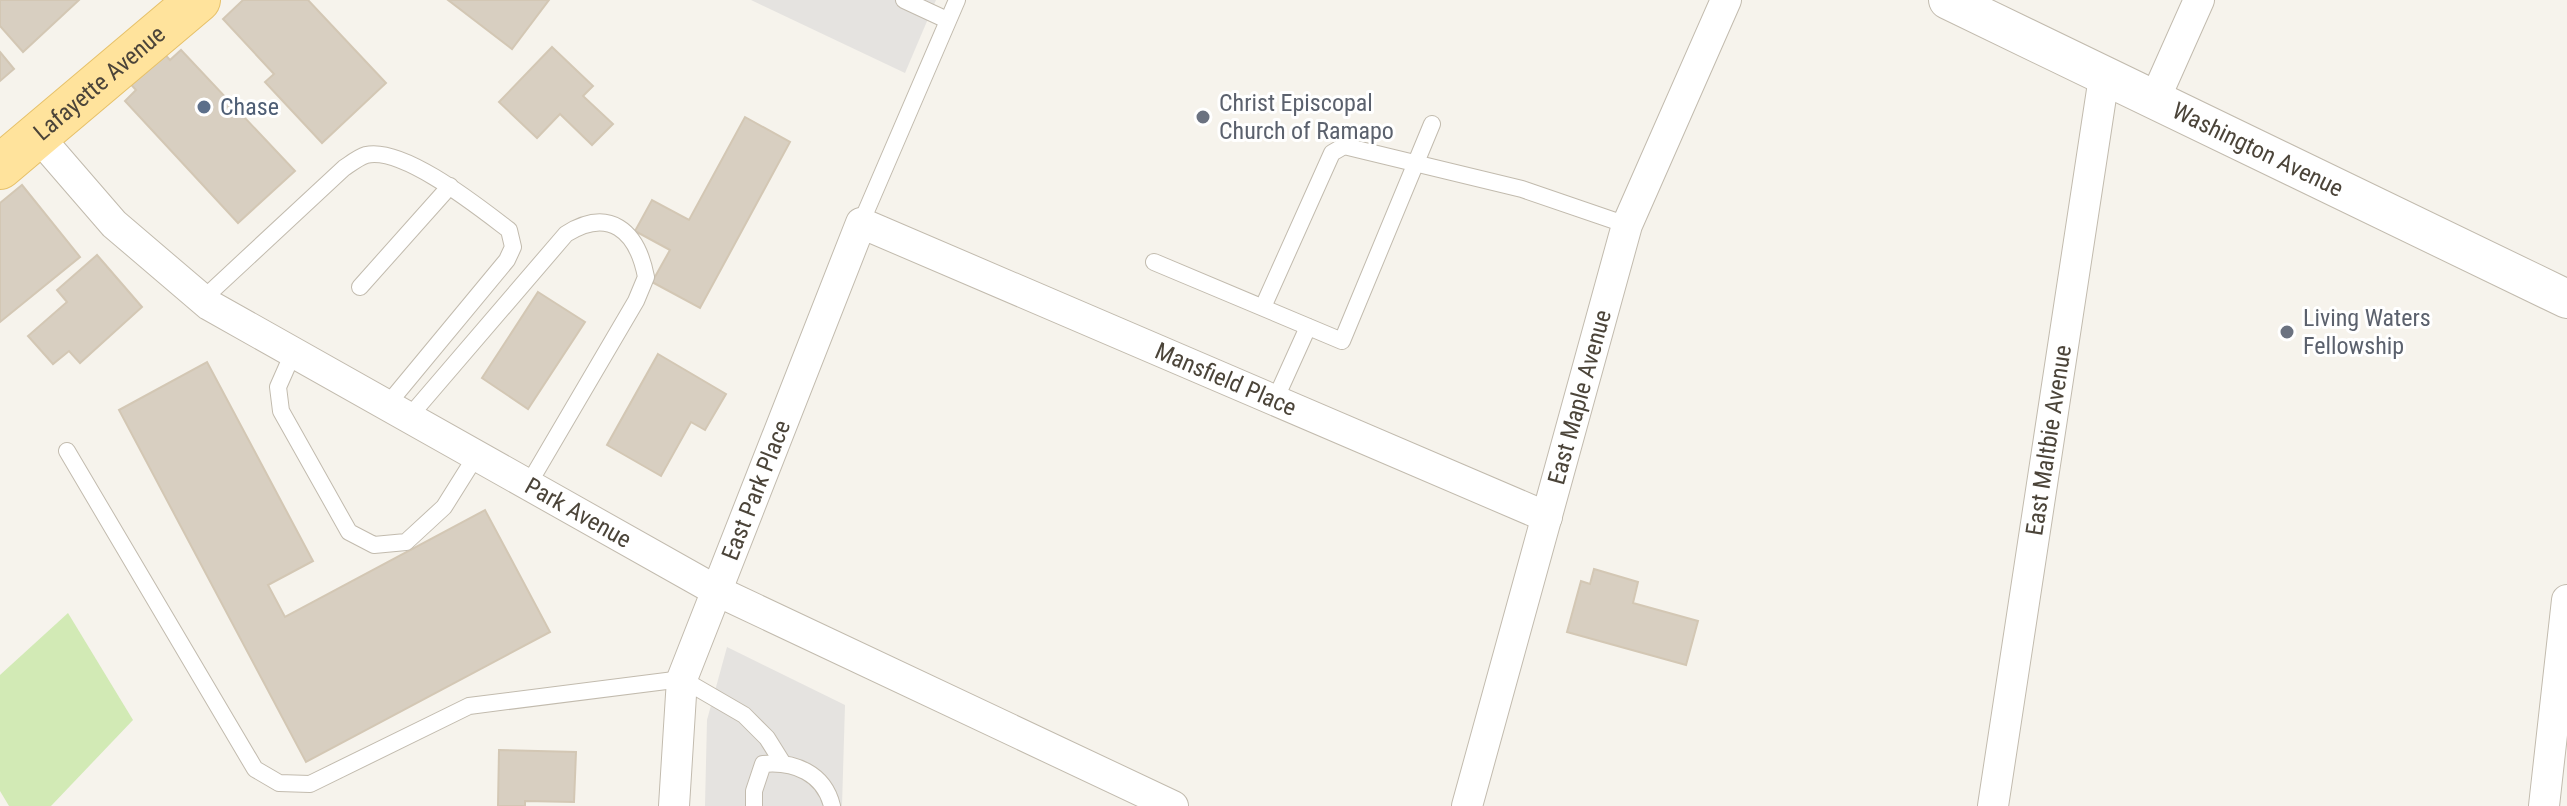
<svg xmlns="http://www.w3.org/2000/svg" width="2567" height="806" viewBox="0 0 2567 806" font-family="'Roboto Condensed',sans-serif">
<rect width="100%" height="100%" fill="#f6f3ec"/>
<path fill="#d2eab5" d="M68,613L133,720L51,806H9L0,791V675Z"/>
<g fill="#e5e3e0">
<path d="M751,0H936L905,73Z"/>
<path d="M727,647L845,705L842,806H705L707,720Z"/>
</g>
<g fill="#d8cfc1" stroke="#d3c7b4" stroke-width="2">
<path d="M0,0H79L23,52L0,26Z"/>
<path d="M243,0H308L386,83L322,143L265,82L274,74L223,19Z"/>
<path d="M448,0H549L512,49Z"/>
<path d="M158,47L170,60L181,50L295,171L238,223L125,101L136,90L125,78Z"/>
<path d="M552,47L593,86L583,96L613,124L592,145L560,114L537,138L499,102Z"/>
<path d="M0,52L14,69L0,81Z"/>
<path d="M745,117L790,142L700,308L652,282L670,250L635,231L652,200L689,220Z"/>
<path d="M22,185L80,257L0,322V203Z"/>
<path d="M97,255L142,307L80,363L69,351L53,364L28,336L67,302L57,290Z"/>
<path d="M538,292L585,322L528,409L482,378Z"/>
<path d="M658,354L726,394L705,430L691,422L661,476L607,445Z"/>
<path d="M207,362L313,561L268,585L285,617L485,510L550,632L306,762L119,410Z"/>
<path d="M1594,569L1638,582L1633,603L1698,621L1686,665L1567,632L1581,581L1590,584Z"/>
<path d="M499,750L576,752L574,802L525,801V806H498Z"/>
</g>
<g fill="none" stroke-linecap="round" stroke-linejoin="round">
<g stroke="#c2bbae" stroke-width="18">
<g id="service">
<path d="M904,0L947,20"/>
<path d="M861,223L957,0"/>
<path d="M1154,262L1342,341L1432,124"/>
<path d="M360,287L450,186"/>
<path d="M202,300L344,168C350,164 359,157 366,155C403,146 480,208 509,230L513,247L507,260L387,405"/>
<path d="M1263,307L1332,153L1344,146L1522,189L1627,225"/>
<path d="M293,353L278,387L281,411L349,532L374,545L406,542L444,507L476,456"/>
<path d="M1275,400L1308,327"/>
<path d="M409,417L566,234C609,207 637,230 646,277L636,301L528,485"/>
<path d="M67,451L255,769L279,783L310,784L469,706L682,679L744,715L767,738L782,762"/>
<path d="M754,806V791L763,764C794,761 824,773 832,806"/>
</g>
</g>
<g stroke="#c2bbae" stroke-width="32">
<g id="minor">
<path d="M2154,101L2199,0"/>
<path id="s1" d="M37,135L114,224L209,305L717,591L1173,806"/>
<path id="s2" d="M674,806L682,679L861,223L1547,517"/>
<path id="s3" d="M1467,806L1627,225L1726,0"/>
<path id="s4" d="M1993,806L2104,77"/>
<path d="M2544,806L2567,600"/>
</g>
</g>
<g stroke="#c2bbae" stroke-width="40">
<g id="tertiary">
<path id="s5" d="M1948,0L2567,299"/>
</g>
</g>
<g stroke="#e6c16a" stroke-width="46">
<g id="primary">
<path id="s6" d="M0,167L198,0"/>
</g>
</g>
<use href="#service" stroke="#fff" stroke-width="16"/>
<use href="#minor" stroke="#fff" stroke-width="30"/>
<use href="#tertiary" stroke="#fff" stroke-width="38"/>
<use href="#primary" stroke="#ffe39c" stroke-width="44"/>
</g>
<circle fill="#5c6f8a" stroke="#fff" stroke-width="3" cx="204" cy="107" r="8"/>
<g fill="#6b7280" stroke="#fff" stroke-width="3">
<circle cx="1203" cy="117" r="8"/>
<circle cx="2287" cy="332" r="8"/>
</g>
<g text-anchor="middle" stroke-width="6" stroke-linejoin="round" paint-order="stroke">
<g font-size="24" fill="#4b4439" stroke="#fff">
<text dy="8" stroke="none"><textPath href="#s6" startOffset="130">Lafayette Avenue</textPath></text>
<text dy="8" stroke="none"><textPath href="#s5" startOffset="344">Washington Avenue</textPath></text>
<text dy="8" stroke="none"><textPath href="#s2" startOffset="1014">Mansfield Place</textPath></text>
<text dy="8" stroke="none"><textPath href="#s3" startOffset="424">East Maple Avenue</textPath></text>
<text dy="8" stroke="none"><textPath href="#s4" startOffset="370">East Maltbie Avenue</textPath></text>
<text dy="8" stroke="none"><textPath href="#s2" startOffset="330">East Park Place</textPath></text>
<text dy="8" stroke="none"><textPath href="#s1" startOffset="666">Park Avenue</textPath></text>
</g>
<g font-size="24" fill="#5b616d" stroke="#fff" text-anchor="start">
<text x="1219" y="111">Christ Episcopal<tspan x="1219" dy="28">Church of Ramapo</tspan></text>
<text x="2303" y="326">Living Waters<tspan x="2303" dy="28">Fellowship</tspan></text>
</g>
<g font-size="24" fill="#4e5e75" stroke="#fff" text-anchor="start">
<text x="220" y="115">Chase</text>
</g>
</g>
</svg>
